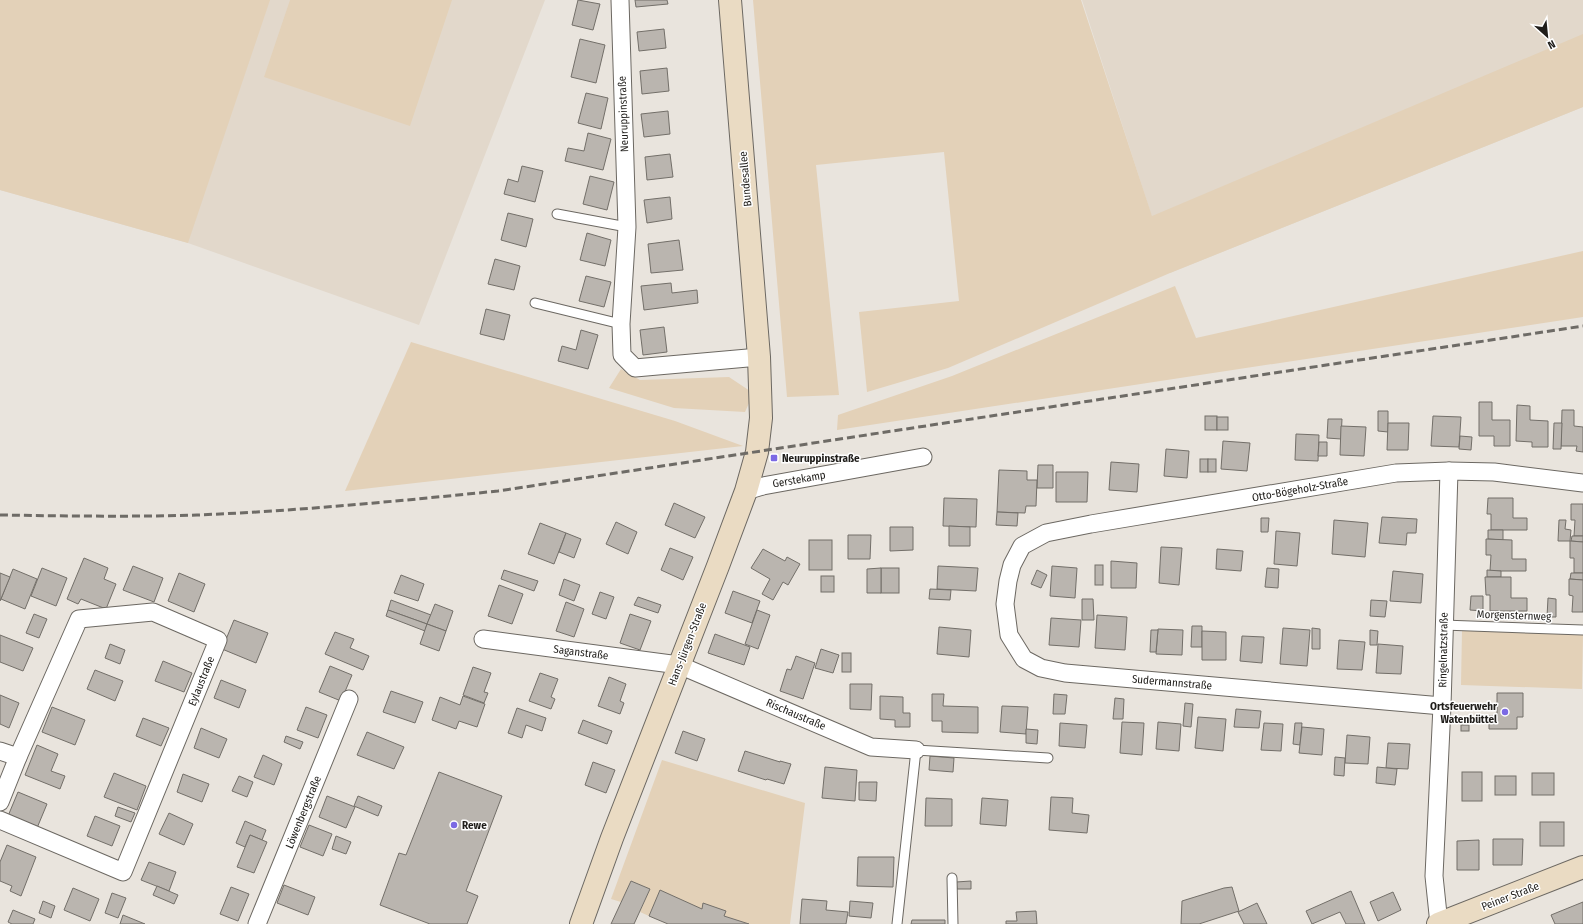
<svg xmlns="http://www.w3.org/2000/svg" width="1583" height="924" viewBox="0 0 1583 924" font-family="'Fira Sans Condensed',sans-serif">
<rect width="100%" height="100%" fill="#e9e4dd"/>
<g fill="#e2d8cb">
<path d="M0,0H545L419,325L188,243L0,190Z"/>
<path d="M1082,0H1583V107L1170,273Z"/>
</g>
<g fill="#e3d1b8">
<path d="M0,0H270L188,243L0,190Z"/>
<path d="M290,0H452L410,126L264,77Z"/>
<path d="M753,0H1081L1152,216L1583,34V107L1170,273L948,368L867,392L859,312L959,301L944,152L816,165L839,395L787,397Z"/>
<path d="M1583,251V317L837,430L838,415L952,376L1175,286L1196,338Z"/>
<path d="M411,342L675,421L743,446L345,491Z"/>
<path d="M621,369L640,380L729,377L750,391V401L745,412L674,408L609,388Z"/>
<path d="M1462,630L1583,634L1582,689L1461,685Z"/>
<path d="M662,760L805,803L790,924H749L724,916L726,911L703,904L702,909L660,891L649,916L640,912L650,889L631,881L621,902L611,899Z"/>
</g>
<g fill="#bab5af" stroke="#736f69">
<path d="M578,0L600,4L593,30L572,25Z"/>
<path d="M635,0H667L668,4L636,7Z"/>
<path d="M664,29L666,48L639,51L637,32Z"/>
<path d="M580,39L605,45L596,83L571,77Z"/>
<path d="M667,68L669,91L642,94L640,71Z"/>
<path d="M586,93L608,98L601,129L578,123Z"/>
<path d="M668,111L670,134L644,137L641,114Z"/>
<path d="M588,133L611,139L603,170L565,161L568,148L584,151Z"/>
<path d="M670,154L673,177L647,180L645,157Z"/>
<path d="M522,166L543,171L535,202L504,194L508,179L518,182Z"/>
<path d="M590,176L614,182L607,210L583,204Z"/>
<path d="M670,197L672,219L647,223L644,200Z"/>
<path d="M508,213L533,219L526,247L501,240Z"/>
<path d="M587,233L611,240L605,266L580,260Z"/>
<path d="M679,240L683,270L651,273L648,244Z"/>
<path d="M495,259L520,266L514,290L488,284Z"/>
<path d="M586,276L611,282L604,307L579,301Z"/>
<path d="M671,283L672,293L697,290L698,303L644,310L641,286Z"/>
<path d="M486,309L510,315L504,340L480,334Z"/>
<path d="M664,327L667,352L643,355L640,330Z"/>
<path d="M581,330L598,335L588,369L558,361L562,346L576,350Z"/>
<path d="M1479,402H1492V420H1510V446H1494V436H1479Z"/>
<path d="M1517,405L1530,406V420L1548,421V447H1532V442L1516,441Z"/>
<path d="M1562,410H1574V426L1583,427V452L1576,451L1577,446H1561Z"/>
<path d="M1378,411H1388V432L1378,431Z"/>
<rect x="1205" y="416" width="12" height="14"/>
<path d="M1433,416L1461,417L1459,447L1431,446Z"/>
<rect x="1217" y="417" width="11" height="13"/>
<path d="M1328,419H1342L1341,439L1327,438Z"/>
<path d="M1388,423H1409L1408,450H1387Z"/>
<path d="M1554,423H1562L1561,449H1553Z"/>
<path d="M1341,426L1366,427L1364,456L1340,455Z"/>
<path d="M1296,434L1319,435L1318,461L1295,460Z"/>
<path d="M1460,436L1472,437L1471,450L1459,449Z"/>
<path d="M1223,441L1250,443L1247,471L1221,469Z"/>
<path d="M1319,442H1327V456H1318Z"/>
<path d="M1166,449L1189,451L1187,478L1164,476Z"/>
<rect x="1200" y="459" width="8" height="13"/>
<rect x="1208" y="459" width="8" height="13"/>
<path d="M1111,462L1139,464L1137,492L1109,490Z"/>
<path d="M1038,465H1053V488H1037Z"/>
<path d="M999,470L1027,471V480H1037L1036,506H1026L1025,513L997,512Z"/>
<path d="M1056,472H1088L1087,502H1056Z"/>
<path d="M944,498L977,499L976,527L943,526Z"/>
<path d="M1488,498H1513V518H1527V530H1491V514H1487Z"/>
<path d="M674,503L705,517L695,538L665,525Z"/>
<path d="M1571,504H1583V536H1574L1575,520H1571Z"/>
<path d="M997,512L1018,513L1017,526L996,525Z"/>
<path d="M1382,517L1417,519L1416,533H1407L1406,545L1379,543Z"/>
<path d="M1261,518H1269L1268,532H1261Z"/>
<path d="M1334,520L1368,523L1365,557L1332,554Z"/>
<path d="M1559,520H1566L1565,529L1571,530L1570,541H1558Z"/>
<path d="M616,522L637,532L628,554L606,544Z"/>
<path d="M540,523L566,533L554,564L528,554Z"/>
<path d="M949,526L970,527V546H949Z"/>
<path d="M890,527H913V550L890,551Z"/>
<path d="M1488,530H1503V540L1488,539Z"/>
<path d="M1276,531L1300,533L1297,566L1274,564Z"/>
<path d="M566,533L581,539L574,558L559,552Z"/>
<path d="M848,535H871L870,559H848Z"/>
<path d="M1572,536H1583V542L1571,541Z"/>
<path d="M1486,539L1512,540V559H1526V571H1490L1491,555H1486Z"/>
<rect x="809" y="540" width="23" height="30"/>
<path d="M1570,541L1583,542V573H1574V558H1570Z"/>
<path d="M1161,547L1182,548L1179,585L1159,583Z"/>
<path d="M670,548L693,557L683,580L661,570Z"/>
<path d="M763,549L785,561L787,557L800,564L788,585L783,582L773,600L762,594L770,579L751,568Z"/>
<path d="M1217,549L1243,551L1241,571L1216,569Z"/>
<path d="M84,558L108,568L104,579L116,584L106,609L81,599L78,604L67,599Z"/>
<path d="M1111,561L1137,563L1136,588H1111Z"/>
<rect x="1095" y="565" width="8" height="20"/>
<path d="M133,566L163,578L154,602L123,590Z"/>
<path d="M938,566L978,568L976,591L937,589Z"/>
<path d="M1052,566L1077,568L1075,598L1050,596Z"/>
<path d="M42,568L67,578L56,606L31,596Z"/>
<rect x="881" y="568" width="18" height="25"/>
<path d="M881,568V593H867V569Z"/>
<path d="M1267,568L1279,569L1278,588L1265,587Z"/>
<path d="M13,569L37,579L25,609L1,599Z"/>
<path d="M504,570L538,581L534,591L501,579Z"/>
<path d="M1037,570L1047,575L1041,588L1031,584Z"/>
<path d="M1487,570L1501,571V577H1487Z"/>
<path d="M1393,571L1423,574L1421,603L1390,601Z"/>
<path d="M0,573L10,577L0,601Z"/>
<path d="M179,573L205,584L194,612L168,601Z"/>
<path d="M1571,573H1583V580L1570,579Z"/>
<path d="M401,575L424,584L418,601L394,593Z"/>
<rect x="821" y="576" width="13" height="16"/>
<path d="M1485,577H1511V598H1527V611H1490V595H1486Z"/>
<path d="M564,579L580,585L574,601L559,595Z"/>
<path d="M1569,579L1583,580V612H1572L1573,596L1569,595Z"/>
<path d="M499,585L523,594L512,624L488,616Z"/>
<path d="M930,589L951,590L950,600L929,599Z"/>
<path d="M733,591L760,601L752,623L725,613Z"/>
<path d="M600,592L614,597L606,619L592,614Z"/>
<path d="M1471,596H1483V611L1470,610Z"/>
<path d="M638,597L661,605L658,613L634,605Z"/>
<path d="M1548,598L1556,599V617H1547Z"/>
<path d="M1082,599H1093L1094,620H1082Z"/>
<path d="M391,600L431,615L427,624L388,610Z"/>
<path d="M1371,600L1387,601L1385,617L1370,616Z"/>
<path d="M566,602L584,609L574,637L556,631Z"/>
<path d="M435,604L453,611L446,631L427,624Z"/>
<path d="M388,610L427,624L425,631L386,616Z"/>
<path d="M757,610L770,615L758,649L745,644Z"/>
<path d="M34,614L47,619L39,638L26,633Z"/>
<path d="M630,614L651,621L640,650L620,643Z"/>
<path d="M1097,615L1127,617L1125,650L1095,648Z"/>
<path d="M1051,618L1081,620L1079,647L1049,645Z"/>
<path d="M234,620L268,633L256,663L222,649Z"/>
<path d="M427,624L446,631L439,651L420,644Z"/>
<path d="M1192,626H1202V647H1191Z"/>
<path d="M939,627L971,630L969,657L937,654Z"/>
<path d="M1283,628L1310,630L1307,666L1280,664Z"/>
<path d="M1312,628L1320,629V649H1312Z"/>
<path d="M1158,629L1183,630L1182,655L1156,654Z"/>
<path d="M1151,630H1158L1156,652H1150Z"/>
<path d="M1370,630L1378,631L1377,645H1370Z"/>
<path d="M1202,631L1226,632V660H1202Z"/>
<path d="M335,632L354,639L350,648L369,656L363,670L325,654Z"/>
<path d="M715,634L750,647L744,665L708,653Z"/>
<path d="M0,635L33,648L23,671L0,662Z"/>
<path d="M1242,636L1264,637L1262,663L1240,661Z"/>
<path d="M1339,640L1365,642L1362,670L1337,669Z"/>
<path d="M110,644L125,650L120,664L105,658Z"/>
<path d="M1378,644L1403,646L1401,674L1376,673Z"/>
<path d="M821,649L839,655L833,673L815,668Z"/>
<rect x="842" y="653" width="9" height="19"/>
<path d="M796,656L815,663L803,699L780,691L787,669L791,670Z"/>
<path d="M163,661L192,673L184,692L155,681Z"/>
<path d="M330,666L352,675L341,701L319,692Z"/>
<path d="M473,667L491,673L484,692L488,693L484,703L463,695Z"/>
<path d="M95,670L123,681L115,701L87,689Z"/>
<path d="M540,673L558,679L551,697L555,699L551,709L529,701Z"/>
<path d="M609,677L626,684L620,701L624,703L620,714L598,706Z"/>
<path d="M221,680L246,690L239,708L214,698Z"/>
<path d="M850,684H872L871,710L850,709Z"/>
<path d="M391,691L423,702L415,723L383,712Z"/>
<path d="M1497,693H1523V717H1517V729H1489V716H1497Z"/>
<path d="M932,694H944L943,706L978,707V733L942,732V721H932Z"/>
<path d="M1054,694L1067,695L1065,714H1053Z"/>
<path d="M0,695L19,703L9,728L0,724Z"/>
<path d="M463,696L485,704L477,727L459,721L456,729L432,720L440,697L460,705Z"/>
<path d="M880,696L903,697V713H910V727H895V720L880,719Z"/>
<path d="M1115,698L1124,699L1123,719H1113Z"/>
<path d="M1185,703L1193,704L1191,727L1183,726Z"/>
<path d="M1002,706L1028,707L1026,734L1000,732Z"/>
<path d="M52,707L85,720L75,745L42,732Z"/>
<path d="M306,707L327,715L318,738L297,730Z"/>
<path d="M517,708L546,718L542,731L526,725L522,738L508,733Z"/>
<path d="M1236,709L1261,711L1259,728L1234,727Z"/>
<path d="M1198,717L1226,719L1223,751L1195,748Z"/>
<path d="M143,718L169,728L161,746L136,736Z"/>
<path d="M583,720L612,731L607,744L578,733Z"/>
<path d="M1122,722L1144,723L1142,755L1120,753Z"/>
<path d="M1158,722L1181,724L1179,751L1156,749Z"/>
<path d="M1060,723L1087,725L1085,748L1059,746Z"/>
<path d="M1264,723L1283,724L1281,751L1261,750Z"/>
<path d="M1295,723H1302L1300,745L1293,744Z"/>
<rect x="1461" y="725" width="8" height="6"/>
<path d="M1302,727L1324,729L1322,755L1299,753Z"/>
<path d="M201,728L227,739L219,758L194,748Z"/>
<path d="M1026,729L1038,730L1037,744L1026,743Z"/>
<path d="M683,731L705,739L697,761L675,753Z"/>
<path d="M367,732L404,747L394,769L357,755Z"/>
<path d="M1347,735L1370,737L1368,764L1345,763Z"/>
<path d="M286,736L303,742L300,749L284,742Z"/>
<path d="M1388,743L1410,744L1408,769L1386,768Z"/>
<path d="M37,745L58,754L51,771L65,776L60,789L25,775Z"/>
<path d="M745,751L780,762V761L791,764L784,784L767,779L766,780L738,771Z"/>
<path d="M263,755L282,764L274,785L254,777Z"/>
<path d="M930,756L954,758L953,772L929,770Z"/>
<path d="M1335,757L1345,758L1344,776L1334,775Z"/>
<path d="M593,762L615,770L606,793L585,785Z"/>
<path d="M825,767L857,770L855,801L822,798Z"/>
<path d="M1377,767L1397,769L1395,785L1376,783Z"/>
<path d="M439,772L502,796L466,891L478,896L467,924H430L380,905L399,853L406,855Z"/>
<rect x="1462" y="772" width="20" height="29"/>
<path d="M114,773L146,786L137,810L104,797Z"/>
<rect x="1532" y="773" width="22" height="22"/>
<path d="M183,774L209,784L202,802L177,792Z"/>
<path d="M239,776L253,782L247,797L232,791Z"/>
<rect x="1495" y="776" width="21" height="19"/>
<path d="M859,782H877L876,801L859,800Z"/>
<path d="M18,792L47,804L37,828L8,816Z"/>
<path d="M327,796L355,807L346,828L319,817Z"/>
<path d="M358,796L382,806L378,816L354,806Z"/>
<path d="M1051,797L1073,798L1072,813L1089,815L1087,833L1049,830Z"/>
<path d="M926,798L952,799V826H925Z"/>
<path d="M982,798L1008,800L1006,826L980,824Z"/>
<path d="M118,807L135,813L131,822L115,816Z"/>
<path d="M169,813L193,824L184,845L159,834Z"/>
<path d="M95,816L120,826L112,846L87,836Z"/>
<path d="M245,821L266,830L262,840L250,835L245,847L236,843Z"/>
<rect x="1540" y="822" width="24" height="24"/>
<path d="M309,825L332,834L323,856L300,847Z"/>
<path d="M250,835L267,842L254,873L237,867Z"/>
<path d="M336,836L351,842L346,854L332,849Z"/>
<path d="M1493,839H1523L1522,865H1493Z"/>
<path d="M1479,840V870H1457V841Z"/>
<path d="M7,845L36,857L21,896L10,891L12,886L0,881V862Z"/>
<path d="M858,857H894L893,887L857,886Z"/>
<path d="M149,862L176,872L169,891L141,880Z"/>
<path d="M631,881L650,889L634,924H611Z"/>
<path d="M971,881V889H957L956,882Z"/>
<path d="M284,885L315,897L308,915L277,903Z"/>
<path d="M157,886L178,895L174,904L153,895Z"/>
<path d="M231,887L249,894L238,921L220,914Z"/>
<path d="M1232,887L1239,911L1199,924H1181L1182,901L1224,888Z"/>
<path d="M73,888L99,899L90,921L64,910Z"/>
<path d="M660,890L702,909L703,903L726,911L724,916L749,924H668L649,916Z"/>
<path d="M1351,891L1365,924H1346L1340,912L1312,924L1306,911Z"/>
<path d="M1393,892L1401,910L1378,921L1370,902Z"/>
<path d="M112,893L126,898L118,918L105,913Z"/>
<path d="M802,899L827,901L826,910L848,912L846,924H800Z"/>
<path d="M43,901L55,906L51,918L39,913Z"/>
<path d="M850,901L873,903L871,918L849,916Z"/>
<path d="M1583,902V924H1555L1551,915Z"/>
<path d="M1257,903L1267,924H1244L1238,912Z"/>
<path d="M13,910L35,919L33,924H12L8,922Z"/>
<path d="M1036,911L1037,924H1006V921H1017L1016,912Z"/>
<path d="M123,915L145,924H120Z"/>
<path d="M912,920H945V924H911Z"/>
</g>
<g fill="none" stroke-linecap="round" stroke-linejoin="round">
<g stroke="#6c6862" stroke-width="11">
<g id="service">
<path d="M557,214L627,227"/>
<path d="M535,303L621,324"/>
<path d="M1443,625L1583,630"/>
<path d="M952,878L953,924"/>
<path d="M897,924L916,750L1048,758"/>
</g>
</g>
<g stroke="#6c6862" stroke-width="19">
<g id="minor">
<path d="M620,0L627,227L621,324L622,355L635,368L759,357"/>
<path d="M746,491L763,486L923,457"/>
<path d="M483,639L679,665L871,747L916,750"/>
<path d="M1442,706L1065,673L1041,668L1024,659L1009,635L1005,604L1008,581L1012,565L1022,546L1046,533L1091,524L1396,473L1449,471L1494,472L1583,483"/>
<path d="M0,751L18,757"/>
<path d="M0,802L18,757L79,619L153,612L218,640L123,872L0,820"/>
<path d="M257,924L349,699"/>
<path d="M1439,924L1434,876L1442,706L1449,471"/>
</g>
</g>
<g stroke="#6c6862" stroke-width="24">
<g id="secondary">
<path d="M581,924L612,838L718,566L746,491L757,452L761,418L759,357L730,0"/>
<path d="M1438,924L1583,867"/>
</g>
</g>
<use href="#service" stroke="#fff" stroke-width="9"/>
<use href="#minor" stroke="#fff" stroke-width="17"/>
<use href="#secondary" stroke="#eadbc3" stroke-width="22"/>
<path stroke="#6e6b66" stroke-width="3" stroke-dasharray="8 4" stroke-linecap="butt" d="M0,515C65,516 131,517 197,515C298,511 398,501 498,491L1583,326"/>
</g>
<g fill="#7b69e4" stroke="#fff" stroke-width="1.5">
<rect x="770" y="454" width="8" height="8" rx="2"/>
<circle cx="1505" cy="712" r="4"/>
<circle cx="454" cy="825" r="4"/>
</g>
<g text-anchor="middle" stroke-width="3" stroke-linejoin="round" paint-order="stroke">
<g font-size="11" fill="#1f1d1a" stroke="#fff">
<text transform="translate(623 114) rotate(-92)" y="4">Neuruppinstraße</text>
<text transform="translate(745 179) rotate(-95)" y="4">Bundesallee</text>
<text transform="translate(799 479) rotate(-10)" y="4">Gerstekamp</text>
<text transform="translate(1300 489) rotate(-10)" y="4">Otto-Bögeholz-Straße</text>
<text transform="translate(1514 615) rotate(2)" y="4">Morgensternweg</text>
<text transform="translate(687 644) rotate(-69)" y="4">Hans-Jürgen-Straße</text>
<text transform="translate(1443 650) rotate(-89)" y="4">Ringelnatzstraße</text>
<text transform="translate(581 652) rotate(7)" y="4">Saganstraße</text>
<text transform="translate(201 681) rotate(-68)" y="4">Eylaustraße</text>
<text transform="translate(1172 682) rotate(5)" y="4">Sudermannstraße</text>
<text transform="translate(796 714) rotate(23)" y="4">Rischaustraße</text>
<text transform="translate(303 812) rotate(-68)" y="4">Löwenbergstraße</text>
<text transform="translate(1510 896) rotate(-21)" y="4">Peiner Straße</text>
</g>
<g font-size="11" font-weight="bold" fill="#1f1d1a" stroke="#fff" text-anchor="start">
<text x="782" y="462">Neuruppinstraße</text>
<text x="1497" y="710" text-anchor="end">Ortsfeuerwehr<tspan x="1497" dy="13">Watenbüttel</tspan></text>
<text x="462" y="829">Rewe</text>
</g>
</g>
<g transform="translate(1547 36) rotate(153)" stroke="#ffffff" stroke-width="3" paint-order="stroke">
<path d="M0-3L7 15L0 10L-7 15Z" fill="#1f1d1a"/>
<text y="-6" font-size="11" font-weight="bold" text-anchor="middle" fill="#1f1d1a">N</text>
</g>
</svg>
